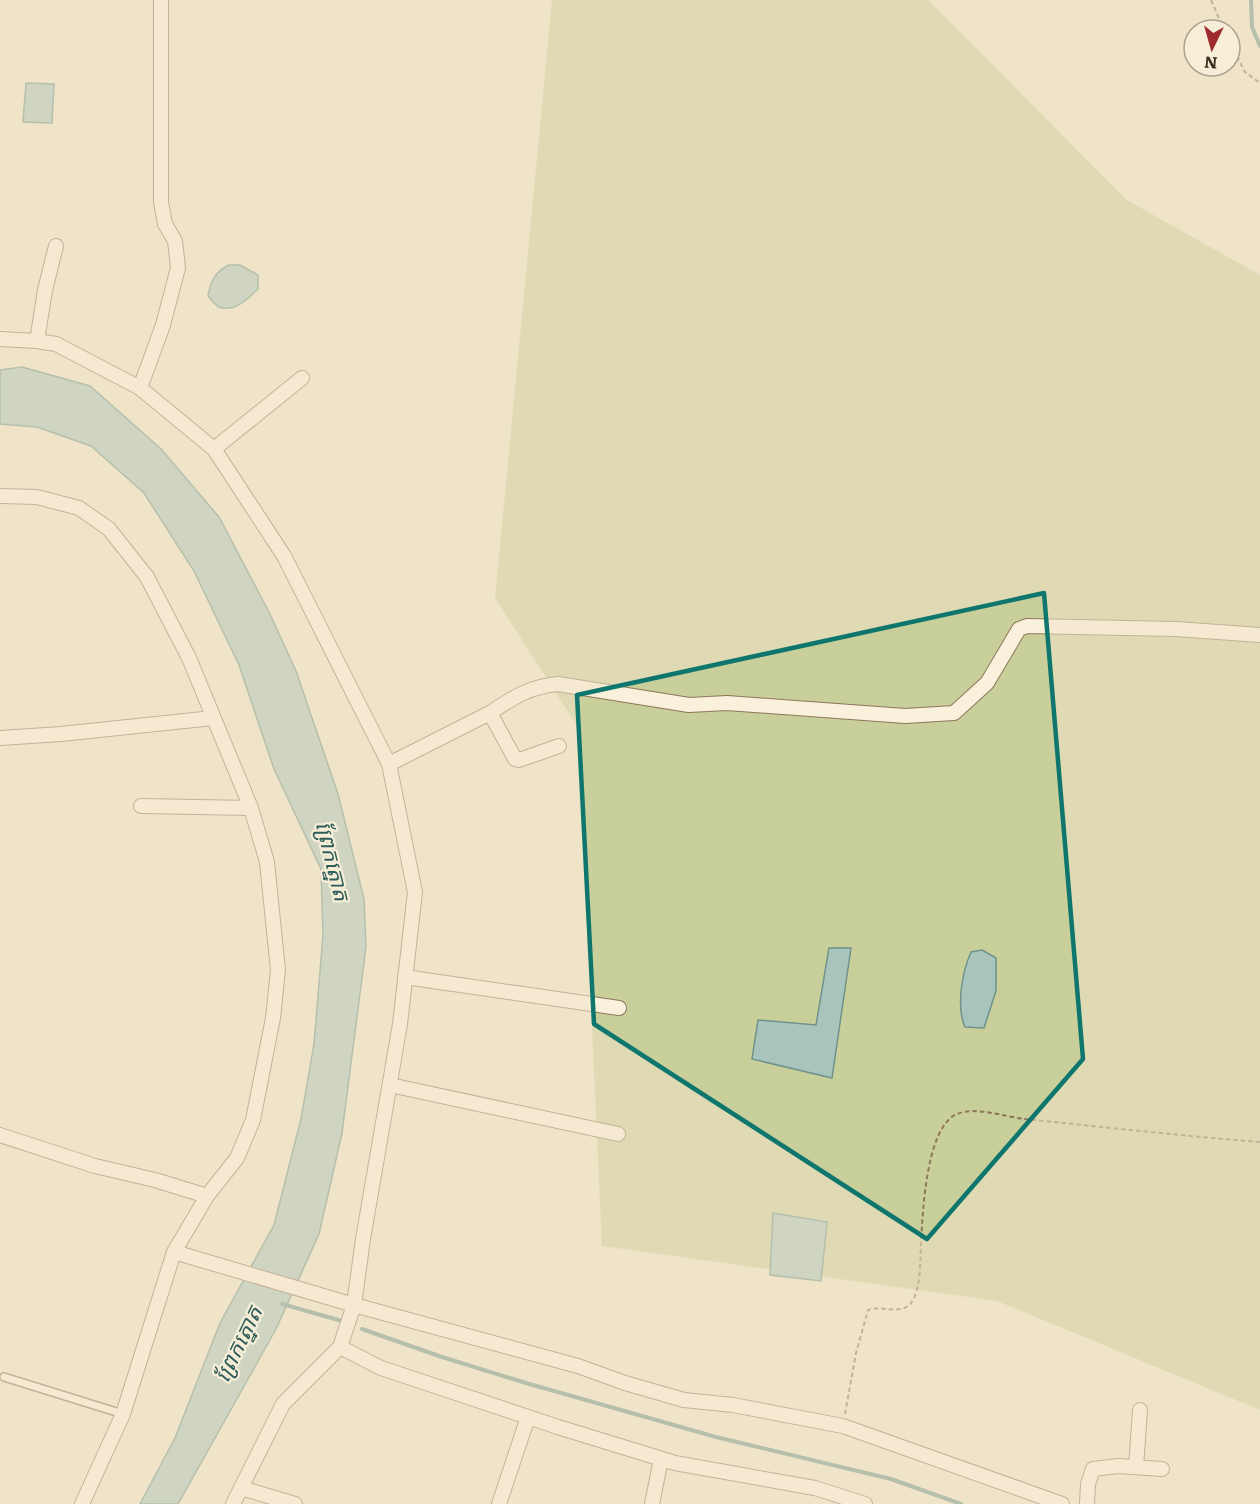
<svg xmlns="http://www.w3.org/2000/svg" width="1260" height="1504" viewBox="0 0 1260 1504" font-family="Literata,'Noto Sans Khmer',serif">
<rect width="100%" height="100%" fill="#f0e4c8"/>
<path fill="#c9cf9b" d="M552,0H928L1127,200L1260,275V1410L997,1301L602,1246L578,727L495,598Z"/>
<g fill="#a9c4bc" stroke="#6f938a" stroke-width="1.5">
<path d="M26,83L54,84L52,123L23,122Z"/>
<path d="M229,265H240L258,275V289C249,298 234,313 219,307C215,305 211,299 208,296C211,280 215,272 229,265Z"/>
<path d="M22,367L90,386L161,449L219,517L269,612L296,671L338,794L364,899L366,947L342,1133L319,1234L276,1329L178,1504H140L175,1438L220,1323L274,1225L301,1119L314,1044L323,935L321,869L274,769L239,665L194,571L144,493L91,446L37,427L0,424V370Z"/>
<path d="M829,948H851L832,1078L752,1059L758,1020L816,1025Z"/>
<path d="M982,950L996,958V991L984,1028L965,1027C956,1007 962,972 971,952Z"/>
<path d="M773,1213L827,1222L821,1281L770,1275Z"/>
</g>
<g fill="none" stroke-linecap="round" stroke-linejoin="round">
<g stroke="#6f938a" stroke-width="4">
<path d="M1251,0L1252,27L1260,46"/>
<path d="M282,1304L342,1321"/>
<path d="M362,1329L442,1357L526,1383L716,1437L891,1479L961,1504"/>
</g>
<g stroke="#8d765c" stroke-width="10">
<path id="service" d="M4,1377L123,1414"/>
</g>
<g stroke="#8d765c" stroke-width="16">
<g id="minor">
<path d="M0,339L37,341L56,344L140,388L214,449L284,556L389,764L415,892L400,1024L363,1239L354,1305L340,1347L283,1404L233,1504"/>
<path d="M37,341L45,290L56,246"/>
<path d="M140,388L163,325L178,268L175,241L165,224L161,202V0"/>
<path d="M214,449L302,378"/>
<path d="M0,496L37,497L79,508L109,529L147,577L189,658L251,808L267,862L278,970L273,1018L253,1120L237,1158L207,1196L174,1252L123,1414L82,1504"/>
<path d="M490,713C512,698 531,686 558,684L689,705L727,703L905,716L954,713L987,683L1019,629L1027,626L1176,629L1260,635"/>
<path d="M0,738L61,734L213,718"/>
<path d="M389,764L490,713L515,759L519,760L559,746"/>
<path d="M141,806L251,808"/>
<path d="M405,977L619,1008"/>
<path d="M390,1085L618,1134"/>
<path d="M0,1135L95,1166L155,1180L207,1196"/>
<path d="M174,1252L354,1305L578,1366L625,1383L684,1400L733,1405L843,1426L1062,1504"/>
<path d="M340,1347L381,1368L558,1427L675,1463L815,1488L865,1504"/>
<path d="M1136,1467L1140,1410"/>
<path d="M241,1488L295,1504"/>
<path d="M499,1504L528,1417"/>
<path d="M652,1504L661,1459"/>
<path d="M1087,1504L1088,1484L1093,1469L1118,1466L1162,1469"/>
</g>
</g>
<g stroke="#8d765c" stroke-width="2" stroke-dasharray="4.5 3" stroke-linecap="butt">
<path d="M1211,0L1224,30"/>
<path d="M1230,43L1245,72L1260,83"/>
<path d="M845,1414L856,1353L868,1310C880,1305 896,1314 908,1306C922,1295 920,1258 921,1241C923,1211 926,1127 957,1114C976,1106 1005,1117 1025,1119C1103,1127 1182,1136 1260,1142"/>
</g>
<use href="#service" stroke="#faf1dc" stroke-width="7"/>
<use href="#minor" stroke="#faf1dc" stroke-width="14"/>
</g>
<path d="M0 0H1260V1504H0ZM1044,593L1083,1059L927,1239L594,1024L577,695Z" fill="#f0e4c8" fill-opacity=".55" fill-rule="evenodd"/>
<path fill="none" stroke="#0f766e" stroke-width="4.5" stroke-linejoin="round" d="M1044,593L1083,1059L927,1239L594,1024L577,695Z"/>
<g text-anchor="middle" stroke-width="4.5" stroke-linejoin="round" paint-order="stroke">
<g font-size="22" font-style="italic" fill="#2f5d5a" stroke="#f7eed8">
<text transform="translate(333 861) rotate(76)" y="8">ព្រែកត្នោត</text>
<text transform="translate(238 1344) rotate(-64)" y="8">ព្រែកត្នោត</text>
</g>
</g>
<g transform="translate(1212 48) rotate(185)"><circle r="28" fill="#f7eed8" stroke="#ada18e" stroke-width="1.5"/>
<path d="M0-4.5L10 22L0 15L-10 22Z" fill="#9e2a2b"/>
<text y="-9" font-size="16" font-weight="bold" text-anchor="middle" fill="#3d2e20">N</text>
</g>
</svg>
